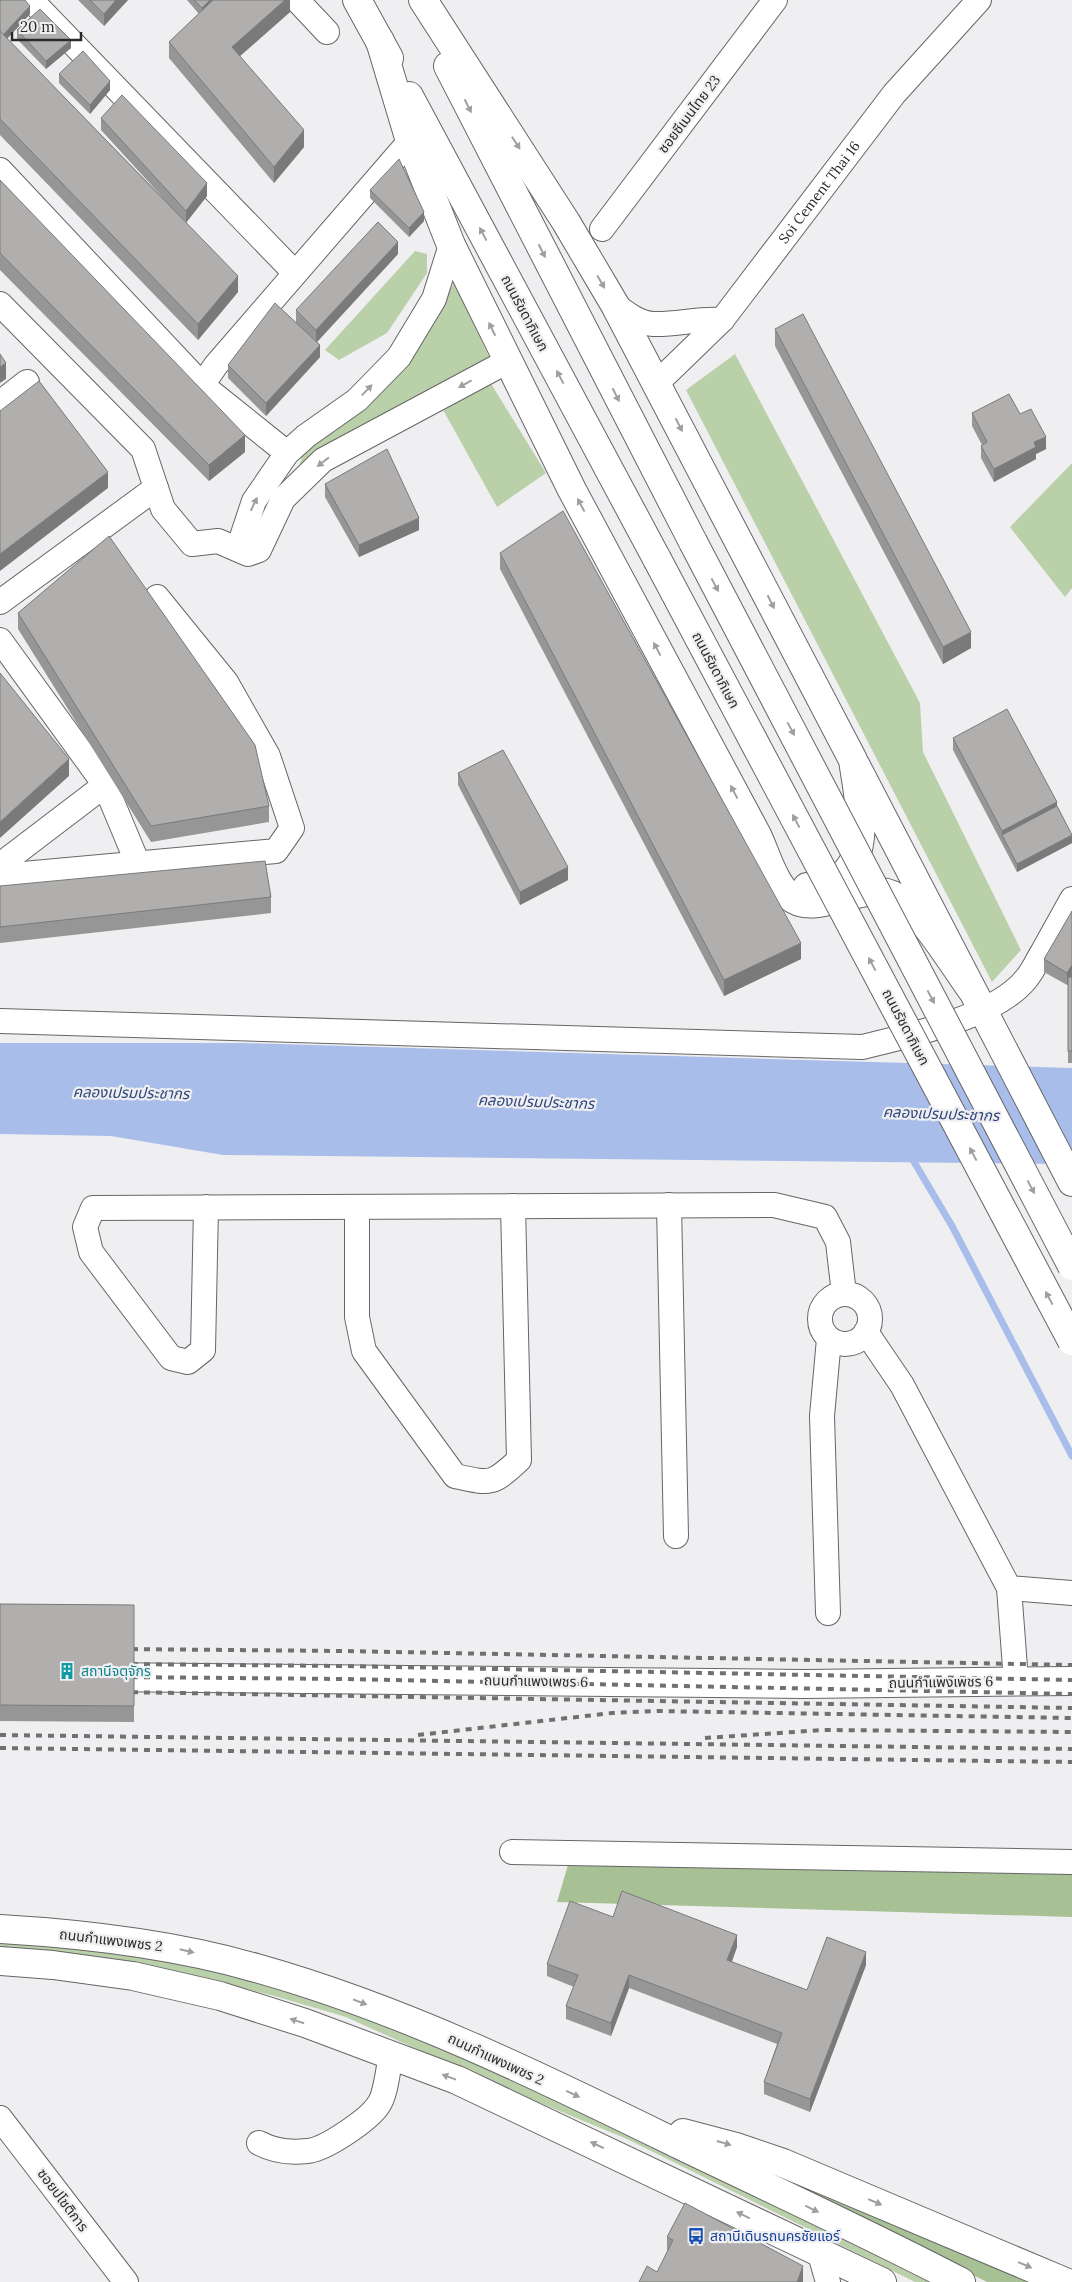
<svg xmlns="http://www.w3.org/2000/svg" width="1072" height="2282" viewBox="0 0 1072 2282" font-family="Lora,'Noto Sans Thai',serif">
<rect width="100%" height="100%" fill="#efeff1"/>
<g fill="#b9d0a9">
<path d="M415,251L427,254V273L387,333L339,360L325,350Z"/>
<path d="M454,283L491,361L298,470L303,453L420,341Z"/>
<path d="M735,354L920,703L923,752L1021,950L992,982L686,390Z"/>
<path d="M490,382L546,473L497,507L442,408Z"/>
<path d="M1072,463V588L1065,597L1010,527Z"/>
<path d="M0,1939L76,1945L205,1968L342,2009L463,2058L686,2158L928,2282H915L627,2139L494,2084L346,2017L271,1995L134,1962L0,1948Z"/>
</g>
<g fill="#a7c195">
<path d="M568,1865L1072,1868V1917L557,1902Z"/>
<path d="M784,2179L1038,2282H987Z"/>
</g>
<path fill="#a8bdea" d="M0,1043H242L1072,1068V1164L223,1155L111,1136L0,1134Z"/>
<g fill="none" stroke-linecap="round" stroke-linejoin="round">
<path stroke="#a8bdea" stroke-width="7" d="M910,1155L952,1226L1072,1456"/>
<g stroke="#666667" stroke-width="26">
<g id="minor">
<path d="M31,0L295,273"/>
<path d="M297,0L327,32"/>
<path d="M0,170L202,385L287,453"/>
<path d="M602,229L775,0"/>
<path d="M0,304L143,449L163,509L192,544L218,541L248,554L259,550L283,499L323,460L508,361"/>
<path d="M615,305C626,313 638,323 653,324C676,325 699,318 722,320"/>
<path id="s1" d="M657,383L722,320L894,94L979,0"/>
<path d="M202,385L216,365L410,141"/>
<path d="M0,403L27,382"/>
<path d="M238,549L254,501L287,453L306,436L357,400L399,357L434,299L451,245"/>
<path d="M0,602L156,488"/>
<path d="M0,640L105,785L138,864"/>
<path d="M0,865L105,785"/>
<path d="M0,876L276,851L292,828L268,756L226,682L157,597"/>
<path d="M0,1021L862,1047C908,1036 996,1017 1026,979C1033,971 1037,961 1042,953C1052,935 1062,917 1072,899"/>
<path d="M669,1205L676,1536"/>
<path d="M206,1207L203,1350L188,1362L171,1358L91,1252L85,1227L93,1208L774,1205L825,1217L838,1242L844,1294"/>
<path d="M357,1207V1317L364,1351L455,1476C491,1484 492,1485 519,1460L513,1206"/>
<circle cx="845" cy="1319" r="25"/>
<path d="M866,1332L902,1385L1009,1588L1072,1593"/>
<path d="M1009,1588L1016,1681"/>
<path d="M828,1613L822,1416L829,1339"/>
<path d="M512,1852L1072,1862"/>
<path d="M0,2118L126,2282"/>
<path d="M259,2143C274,2151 290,2153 307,2151C325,2150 370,2119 379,2104C386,2094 388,2068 391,2056"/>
<path d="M819,2251L828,2282"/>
</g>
</g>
<g stroke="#666667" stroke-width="30">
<g id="tertiary">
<path d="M856,766L1072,1182"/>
<path d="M96,1677L803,1684L1072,1681"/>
</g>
</g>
<g stroke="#666667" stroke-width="30">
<g id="secondary">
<path d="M0,1929C86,1934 173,1944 256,1968C406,2010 547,2080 686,2148C778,2192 871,2235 961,2282"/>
<path d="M0,1961L53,1965L133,1976L220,1996L305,2023L457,2080L882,2282"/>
<path d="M683,2133L736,2147L783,2163L1065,2282"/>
</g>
</g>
<g stroke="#666667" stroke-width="30">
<g id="primary">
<path d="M357,0L389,58"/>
<path d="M423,0L566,222L615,305L853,760C858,796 876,867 829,883C821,886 816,888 807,887"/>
<path d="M380,41L410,141L451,245L572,490L757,835C766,854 773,881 789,896C816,920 863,877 896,897C922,912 953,964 971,989"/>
<path d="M448,66L693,542"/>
<path d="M409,96L657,559"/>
</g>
</g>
<use href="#minor" stroke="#fff" stroke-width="24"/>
<use href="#tertiary" stroke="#fff" stroke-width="28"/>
<use href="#secondary" stroke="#fff" stroke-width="28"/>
<use href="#primary" stroke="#fff" stroke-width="28"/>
<g stroke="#707071" stroke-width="4" stroke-dasharray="6 6" stroke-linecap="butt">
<path d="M120,1649L343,1651L1072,1665"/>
<path d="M120,1664L342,1666L1072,1680"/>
<path d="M120,1677L342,1679L1072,1694"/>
<path d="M120,1692L1072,1708"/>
<path d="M0,1735L1072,1749"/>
<path d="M418,1735L612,1713L658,1711L1072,1718"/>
<path d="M705,1738L823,1730L1072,1732"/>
<path d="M0,1748L1072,1762"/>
</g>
<g stroke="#666667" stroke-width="30" stroke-linecap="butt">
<g id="primary-bridge">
<path d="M693,542L1072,1266"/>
<path d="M657,559L1072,1341"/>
</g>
</g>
<use href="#primary-bridge" stroke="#fff" stroke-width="28"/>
</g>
<g fill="#979696">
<path d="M0,0L30,14L7,39L165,200L101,130V118L207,196L186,222L238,292L198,340L0,135Z"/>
<path d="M78,0H128L104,26Z"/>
<path d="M187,0H290V12L240,56L304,147L274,183L169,58V42L199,14Z"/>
<path d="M17,30L71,48L46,69L17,39Z"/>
<path d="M59,74L110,90L90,114L59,83Z"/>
<path d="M0,180L245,452L209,481L0,270Z"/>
<path d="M370,190L424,221L409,237L370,198Z"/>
<path d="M398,254L317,342L320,357L266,416L228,378V365L296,322V310Z"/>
<path d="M775,329L971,648L943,664L775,346Z"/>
<path d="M972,413L1020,414L1046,449L1036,454V459L994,482L981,458V446L982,445L972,426Z"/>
<path d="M325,484L419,530L359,557L325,497Z"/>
<path d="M500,553L801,959L724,996L500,569Z"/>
<path d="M18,613L269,806V822L151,842L18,629Z"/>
<path d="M953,738L1057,802V806L1072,843L1017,872L953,750Z"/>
<path d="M458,773L568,880L520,905L458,785Z"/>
<path d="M0,886L271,897V913L0,943Z"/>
<path d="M1072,911V1063H1068V984L1067,985L1044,972V959Z"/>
<path d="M0,1604L134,1605V1722L0,1721Z"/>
<path d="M613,1917L737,1947L732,1962L807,1990L866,1965L810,2112L764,2094V2082L777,2044L629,1988L611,2036L566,2019V2006L574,1987L547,1976V1964Z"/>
<path d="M667,2237L803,2282L657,2272L667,2253Z"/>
</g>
<g fill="#7b7a7a">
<path d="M116,0H128L104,26V14Z"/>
<path d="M210,0H219L202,17V8Z"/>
<path d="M285,0H290V12L232,63V47Z"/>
<path d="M30,6V14L3,43V35Z"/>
<path d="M71,40V48L46,69V61Z"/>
<path d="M110,81V90L90,114V105Z"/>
<path d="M304,130V147L274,183V167Z"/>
<path d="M207,183V196L186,223V211Z"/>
<path d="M424,212V221L409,237V228Z"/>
<path d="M398,242V254L316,343V330Z"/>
<path d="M238,276V292L198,340V324Z"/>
<path d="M320,345V357L266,416V403Z"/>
<path d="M6,363V379L0,383V367Z"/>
<path d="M245,435V452L209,481V465Z"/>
<path d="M1046,437V449L1036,454V459L994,482V469L1034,442Z"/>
<path d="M108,472V488L0,571V554Z"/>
<path d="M419,518V530L359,557V545Z"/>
<path d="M971,632V648L943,664V647Z"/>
<path d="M69,759V776L0,838V822Z"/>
<path d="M1057,802V815L1002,835V831Z"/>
<path d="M1072,835V843L1017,872V864Z"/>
<path d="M568,867V880L520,905V892Z"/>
<path d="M801,943V959L724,996V980Z"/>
<path d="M1072,965V977L1067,985V973Z"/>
<path d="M737,1935V1947L727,1973V1960Z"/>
<path d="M866,1952V1965L810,2112V2099Z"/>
<path d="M629,1975V1988L611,2036V2023Z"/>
<path d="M803,2266V2282H797Z"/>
</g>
<g fill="#b0afae" stroke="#7b7a7a">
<path d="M0,0H25L30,6L3,35L0,31Z"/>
<path d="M90,0H116L104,14Z"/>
<path d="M194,0H210L202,8Z"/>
<path d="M213,0H285L232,47L304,130L274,167L169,42Z"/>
<path d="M40,9L71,40L46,61L17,30Z"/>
<path d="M0,31L238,276L198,324L0,119Z"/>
<path d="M83,51L110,81L90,105L59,74Z"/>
<path d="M122,95L207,183L186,211L101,118Z"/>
<path d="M399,159L424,212L409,228L370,190Z"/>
<path d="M0,180L245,435L209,465L0,253Z"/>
<path d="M378,222L398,242L316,330L296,310Z"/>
<path d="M275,303L320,345L266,403L228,365Z"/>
<path d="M803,314L971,632L943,647L775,329Z"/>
<path d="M0,354L6,363L0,367Z"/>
<path d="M39,381L108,472L0,554V411Z"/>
<path d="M1009,394L1020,414L1031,409L1046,437L1034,442L1036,447L994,469L981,446L987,442L972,413Z"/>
<path d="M387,449L419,518L359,545L325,484Z"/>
<path d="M563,511L801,943L724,980L500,553Z"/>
<path d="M109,536L255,745L269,806L151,826L18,613Z"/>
<path d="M0,673L69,759L0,822Z"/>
<path d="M1007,709L1057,802L1002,831L953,738Z"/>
<path d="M503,750L568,867L520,892L458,773Z"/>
<path d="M1057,806L1072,835L1017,864L1002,835Z"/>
<path d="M265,861L271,897L0,927V886Z"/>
<path d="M1072,911V965L1067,973L1044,959Z"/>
<rect x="1068" y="977" width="4" height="74"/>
<path d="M0,1604L134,1605V1706L0,1705Z"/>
<path d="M622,1891L737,1935L727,1960L807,1990L827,1937L866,1952L810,2099L764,2082L782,2033L629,1975L611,2023L566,2006L578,1975L547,1964L570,1901L613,1917Z"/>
<path d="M685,2203L803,2266L797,2282H639L647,2266L657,2272L673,2240L667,2237Z"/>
</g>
<defs><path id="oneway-solid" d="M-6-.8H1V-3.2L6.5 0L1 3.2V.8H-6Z" transform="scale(1.25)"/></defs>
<g fill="#9f9f9f">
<use href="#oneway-solid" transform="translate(468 106) rotate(63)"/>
<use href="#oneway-solid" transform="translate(516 143) rotate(57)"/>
<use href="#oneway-solid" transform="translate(483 234) rotate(-118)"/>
<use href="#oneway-solid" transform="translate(542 251) rotate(63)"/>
<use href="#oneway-solid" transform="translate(601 282) rotate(60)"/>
<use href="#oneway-solid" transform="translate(492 329) rotate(-116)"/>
<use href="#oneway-solid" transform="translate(560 377) rotate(-118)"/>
<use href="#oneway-solid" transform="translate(465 384) rotate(151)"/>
<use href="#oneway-solid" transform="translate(367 390) rotate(-46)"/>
<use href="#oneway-solid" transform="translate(616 395) rotate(63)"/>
<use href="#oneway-solid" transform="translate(679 425) rotate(63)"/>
<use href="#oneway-solid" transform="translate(323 462) rotate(142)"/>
<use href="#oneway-solid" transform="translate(254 504) rotate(-65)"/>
<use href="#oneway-solid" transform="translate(581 505) rotate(-118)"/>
<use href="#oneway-solid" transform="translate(715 585) rotate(62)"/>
<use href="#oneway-solid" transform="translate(771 602) rotate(63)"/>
<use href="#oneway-solid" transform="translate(657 649) rotate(-118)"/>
<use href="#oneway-solid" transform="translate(791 729) rotate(62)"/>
<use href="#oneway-solid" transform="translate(734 792) rotate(-118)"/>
<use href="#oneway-solid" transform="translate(796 821) rotate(-118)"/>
<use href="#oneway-solid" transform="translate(872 964) rotate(-118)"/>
<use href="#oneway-solid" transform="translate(931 997) rotate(62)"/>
<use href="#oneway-solid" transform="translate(973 1154) rotate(-118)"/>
<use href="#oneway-solid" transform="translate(1031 1187) rotate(62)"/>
<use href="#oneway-solid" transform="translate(1049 1298) rotate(-118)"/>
<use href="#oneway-solid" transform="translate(187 1951) rotate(13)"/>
<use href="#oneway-solid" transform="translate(360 2002) rotate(21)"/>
<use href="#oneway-solid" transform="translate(297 2021) rotate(-162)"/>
<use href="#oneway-solid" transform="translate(449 2077) rotate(-160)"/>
<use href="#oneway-solid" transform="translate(573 2094) rotate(25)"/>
<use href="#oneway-solid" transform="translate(724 2143) rotate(16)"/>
<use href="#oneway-solid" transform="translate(597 2145) rotate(-155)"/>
<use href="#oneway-solid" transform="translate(875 2202) rotate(23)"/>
<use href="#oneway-solid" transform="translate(812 2209) rotate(26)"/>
<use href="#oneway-solid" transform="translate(743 2215) rotate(-154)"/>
<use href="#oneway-solid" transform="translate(1025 2265) rotate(23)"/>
</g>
<defs>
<g id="building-bare" transform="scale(1.35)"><path d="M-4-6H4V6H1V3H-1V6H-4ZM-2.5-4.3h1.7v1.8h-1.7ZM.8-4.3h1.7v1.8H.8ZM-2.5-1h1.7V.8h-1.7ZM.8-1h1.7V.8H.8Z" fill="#0f9aa8" stroke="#efeff1" stroke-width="2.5" paint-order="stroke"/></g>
<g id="bus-bare" transform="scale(1.35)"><path d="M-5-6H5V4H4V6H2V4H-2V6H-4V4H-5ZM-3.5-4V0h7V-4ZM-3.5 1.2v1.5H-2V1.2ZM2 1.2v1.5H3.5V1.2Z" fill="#1a4fb4" stroke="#efeff1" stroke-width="2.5" paint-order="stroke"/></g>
</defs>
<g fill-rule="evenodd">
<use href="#building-bare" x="67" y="1671"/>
<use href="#bus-bare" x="696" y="2236"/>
</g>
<g text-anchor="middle" stroke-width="4.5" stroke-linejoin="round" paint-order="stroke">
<g font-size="14" fill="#2a2a2a" stroke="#efeff1">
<text transform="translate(689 114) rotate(-53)" y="5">ซอยซีเมนไทย 23</text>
<text dy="5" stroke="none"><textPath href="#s1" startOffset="251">Soi Cement Thai 16</textPath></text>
<text transform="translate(525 313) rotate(62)" y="5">ถนนรัชดาภิเษก</text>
<text transform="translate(716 670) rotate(62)" y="5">ถนนรัชดาภิเษก</text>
<text transform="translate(906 1027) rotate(62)" y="5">ถนนรัชดาภิเษก</text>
<text transform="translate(536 1681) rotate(1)" y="5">ถนนกำแพงเพชร 6</text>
<text transform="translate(941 1682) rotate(-1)" y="5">ถนนกำแพงเพชร 6</text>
<text transform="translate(111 1940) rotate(7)" y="5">ถนนกำแพงเพชร 2</text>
<text transform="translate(496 2059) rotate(25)" y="5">ถนนกำแพงเพชร 2</text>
<text transform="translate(63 2200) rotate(53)" y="5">ซอยปโชติการ</text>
</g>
<g font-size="14" fill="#0d838f" stroke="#efeff1" text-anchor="start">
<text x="81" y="1676">สถานีจตุจักร</text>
</g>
<g font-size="14" fill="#164399" stroke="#efeff1" text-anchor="start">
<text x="710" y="2241">สถานีเดินรถนครชัยแอร์</text>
</g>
<g font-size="15" font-style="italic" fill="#2e467d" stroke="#efeff1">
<text transform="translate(131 1093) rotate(1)" y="5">คลองเปรมประชากร</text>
<text transform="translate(536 1102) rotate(2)" y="5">คลองเปรมประชากร</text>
<text transform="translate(941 1114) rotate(2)" y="5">คลองเปรมประชากร</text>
</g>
</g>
<path d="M12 32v8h69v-8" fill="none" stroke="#2a2a2a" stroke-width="2.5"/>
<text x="20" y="32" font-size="15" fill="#2a2a2a" stroke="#efeff1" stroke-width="4" paint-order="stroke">20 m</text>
</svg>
